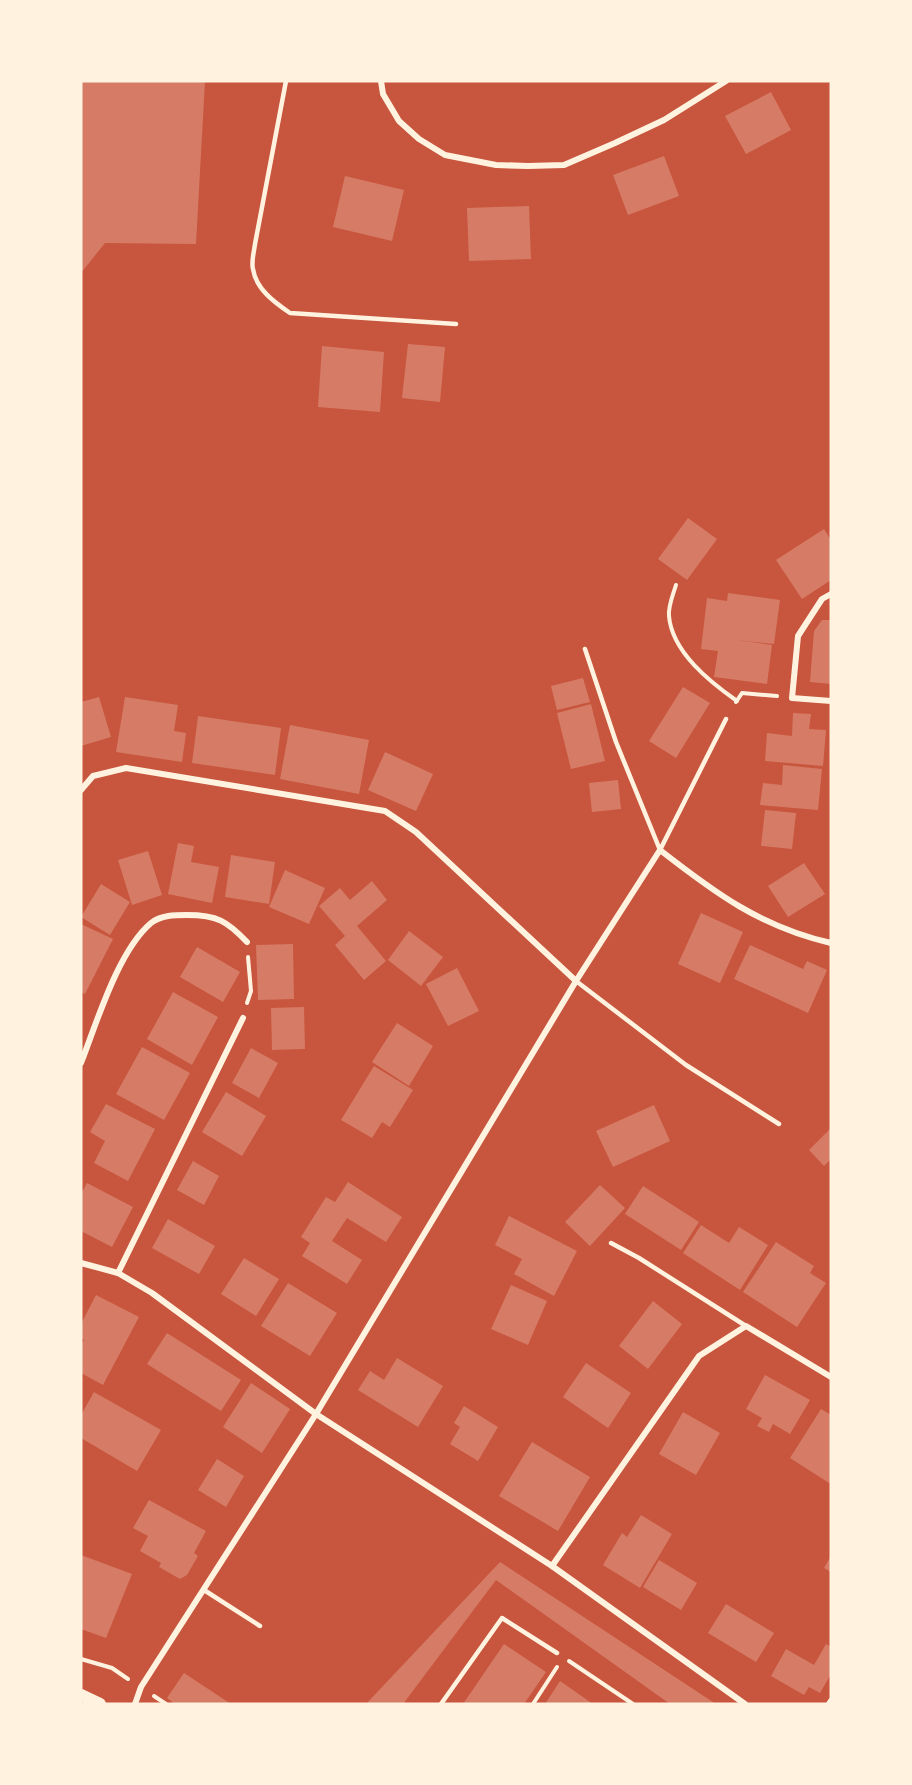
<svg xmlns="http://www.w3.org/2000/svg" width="912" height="1785" viewBox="0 0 912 1785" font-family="'Exo 2',sans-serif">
<rect width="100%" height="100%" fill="#c8553d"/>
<g fill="#d67c66">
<path d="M81,81H205L196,244L105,243L81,273Z"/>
<path d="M771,92L791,130L746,154L725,116Z"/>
<path d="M664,156L679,196L628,215L613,175Z"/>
<path d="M345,176L404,190L392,241L333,227Z"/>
<path d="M529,206L531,259L469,261L467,208Z"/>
<path d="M408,344L445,347L440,402L402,398Z"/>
<path d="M322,346L384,352L380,412L318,407Z"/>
<path d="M688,518L717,539L687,580L658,559Z"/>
<path d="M824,529L831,540V580L802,599L776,560Z"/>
<path d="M728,593L780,600L774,644L737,640L772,645L767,684L714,677L718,651L701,649L707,598L727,601Z"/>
<path d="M822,620H831V684L810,682L814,631Z"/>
<path d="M583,678L590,702L557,710L551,686Z"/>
<path d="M683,687L710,703L676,758L649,741Z"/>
<path d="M99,697L111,737L81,746V702Z"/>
<path d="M125,697L178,705L174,731L186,733L182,762L116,752Z"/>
<path d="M591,704L605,761L571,769L557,713Z"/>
<path d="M793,713L811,714L809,729L826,730L823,766L765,761L767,733L792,736Z"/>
<path d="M198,716L281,728L275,775L192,763Z"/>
<path d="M290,725L369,740L359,794L280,779Z"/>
<path d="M385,752L433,774L416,811L368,790Z"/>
<path d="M783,765L822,769L818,810L760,805L763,783L782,785Z"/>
<path d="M618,780L621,809L592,812L589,783Z"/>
<path d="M765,810L796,813L792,849L761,846Z"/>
<path d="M178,843L194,846L191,862L219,867L212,903L168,894Z"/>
<path d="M148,851L162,895L132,905L118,860Z"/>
<path d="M231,855L275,862L269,904L225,897Z"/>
<path d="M804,863L825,894L788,917L768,886Z"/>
<path d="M285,870L325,888L309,924L269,907Z"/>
<path d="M372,881L387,900L357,926L386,961L364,980L335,945L345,936L319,906L340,888L350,900Z"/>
<path d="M101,884L130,902L110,935L81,917Z"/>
<path d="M701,913L743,932L720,983L678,964Z"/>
<path d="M81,924L113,939L85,994L81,992Z"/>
<path d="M409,931L443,957L421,986L388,960Z"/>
<path d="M293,944L294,999L258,1000L256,945Z"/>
<path d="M750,945L803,969L807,961L827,970L808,1013L734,979Z"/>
<path d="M197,947L240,972L223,1002L180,977Z"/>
<path d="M457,968L479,1011L448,1026L426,984Z"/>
<path d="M173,992L218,1017L192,1065L147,1039Z"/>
<path d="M304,1007L305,1049L272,1050L271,1008Z"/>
<path d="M397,1023L433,1046L409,1086L372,1062Z"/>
<path d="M142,1047L190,1073L164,1120L116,1094Z"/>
<path d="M251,1048L278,1063L259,1098L232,1083Z"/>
<path d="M374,1066L413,1090L390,1127L382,1122L372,1138L341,1120Z"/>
<path d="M226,1092L266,1116L242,1156L202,1132Z"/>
<path d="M106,1104L155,1129L128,1181L94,1163L105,1141L90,1132Z"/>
<path d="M654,1105L670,1141L613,1167L596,1131Z"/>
<path d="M831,1128V1159L824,1166L809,1150Z"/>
<path d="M193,1161L219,1176L204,1205L177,1190Z"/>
<path d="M348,1182L402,1217L386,1242L347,1218L332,1241L362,1260L347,1284L302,1256L310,1243L301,1237L326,1197L335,1202Z"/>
<path d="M87,1183L133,1207L112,1247L81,1231V1194Z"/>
<path d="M600,1185L625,1208L590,1246L565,1222Z"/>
<path d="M643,1186L699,1222L681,1250L625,1214Z"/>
<path d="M509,1216L577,1251L554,1296L514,1274L522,1259L495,1245Z"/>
<path d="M168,1219L215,1246L199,1274L152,1248Z"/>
<path d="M701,1225L729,1243L739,1227L768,1245L740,1290L683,1253Z"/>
<path d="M776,1242L814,1266L810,1273L826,1283L797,1327L743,1292Z"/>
<path d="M244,1258L279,1279L256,1316L221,1294Z"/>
<path d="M288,1283L337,1313L310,1356L261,1326Z"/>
<path d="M511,1285L547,1301L528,1345L491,1329Z"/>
<path d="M96,1295L139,1317L103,1385L81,1373V1345L84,1340L81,1338V1324Z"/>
<path d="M653,1301L682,1324L648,1369L619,1346Z"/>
<path d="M167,1333L241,1380L221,1411L147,1364Z"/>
<path d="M397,1358L443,1386L418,1427L358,1390L370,1371L384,1380Z"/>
<path d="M586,1363L631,1393L608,1428L563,1397Z"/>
<path d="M765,1375L810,1400L790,1434L773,1424L769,1432L757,1426L762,1418L746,1409Z"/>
<path d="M251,1383L290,1409L262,1453L223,1427Z"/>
<path d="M94,1392L161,1430L137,1471L81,1438V1415Z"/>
<path d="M464,1406L498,1427L478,1461L450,1444L460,1427L454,1423Z"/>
<path d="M821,1409L831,1415V1479L829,1483L790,1458Z"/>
<path d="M683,1412L720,1433L696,1475L659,1454Z"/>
<path d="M532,1442L590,1477L558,1531L499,1496Z"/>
<path d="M217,1459L244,1476L226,1507L198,1490Z"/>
<path d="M149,1500L206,1531L194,1553L198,1556L187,1575L180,1579L159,1567L161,1563L140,1551L148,1536L133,1528Z"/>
<path d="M641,1515L672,1534L640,1588L603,1565L622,1533L627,1537Z"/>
<path d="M81,1555L132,1574L106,1638L81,1629Z"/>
<path d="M831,1556V1572L824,1568Z"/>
<path d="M659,1560L697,1583L681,1610L643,1587Z"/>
<path d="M500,1562L716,1704H670L496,1580L403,1704H366Z"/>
<path d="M726,1604L774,1633L756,1662L708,1633Z"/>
<path d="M504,1644L546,1672L524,1704H463Z"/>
<path d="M826,1644L831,1647V1674L820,1693L809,1687L804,1695L771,1676L786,1649L814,1665Z"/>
<path d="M184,1673L231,1704H175L167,1698Z"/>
<path d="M560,1681L593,1704H545Z"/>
</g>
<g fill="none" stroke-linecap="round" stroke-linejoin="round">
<g stroke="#fff3e0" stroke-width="4">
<path d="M676,585C673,595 668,606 669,616C672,652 710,682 737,701"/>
<path d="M736,702L742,693L777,696"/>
<path d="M247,1003L251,991L248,957"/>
<path d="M81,1659L112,1668L128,1679"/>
<path d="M569,1661L633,1704"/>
<path d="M154,1696L166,1704"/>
<path d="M533,1704L557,1667"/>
</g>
<g stroke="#fff3e0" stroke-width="4.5">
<path d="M286,81L255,244C254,252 251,262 253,269C256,289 274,302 290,313L456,324"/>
<path d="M585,649L616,742L660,850"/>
<path d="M660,850L726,719"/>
<path d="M576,981L686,1065L779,1124"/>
<path d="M611,1243L639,1258L746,1326"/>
<path d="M204,1590L260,1626"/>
<path d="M441,1704L502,1618L557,1653"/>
</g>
<g stroke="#fff3e0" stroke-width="6">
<path d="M381,81L383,94L399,121L419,139L445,155L496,165L528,166L564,165L615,143L664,120L726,81"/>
<path d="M831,594L822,599L798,636L792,698L831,701"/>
<path d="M81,790L93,776L126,768L385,811L416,832L576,981"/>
<path d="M81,1063C97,1022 118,951 151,923C161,915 175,915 187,915C217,915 227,921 247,942"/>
<path d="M81,1263L118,1273L152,1293L316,1414L552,1566L745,1704"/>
<path d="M118,1273L243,1018"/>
<path d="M552,1566L699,1356L746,1326L831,1377"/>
<path d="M135,1704L141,1687L316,1414L576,981L660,850C715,893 761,927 831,943"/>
<path d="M829,1704L831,1701"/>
</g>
<path stroke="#fff3e0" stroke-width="12" d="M81,1695L100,1704"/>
</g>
<rect width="912" height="1785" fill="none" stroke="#fff3e0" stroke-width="165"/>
</svg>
